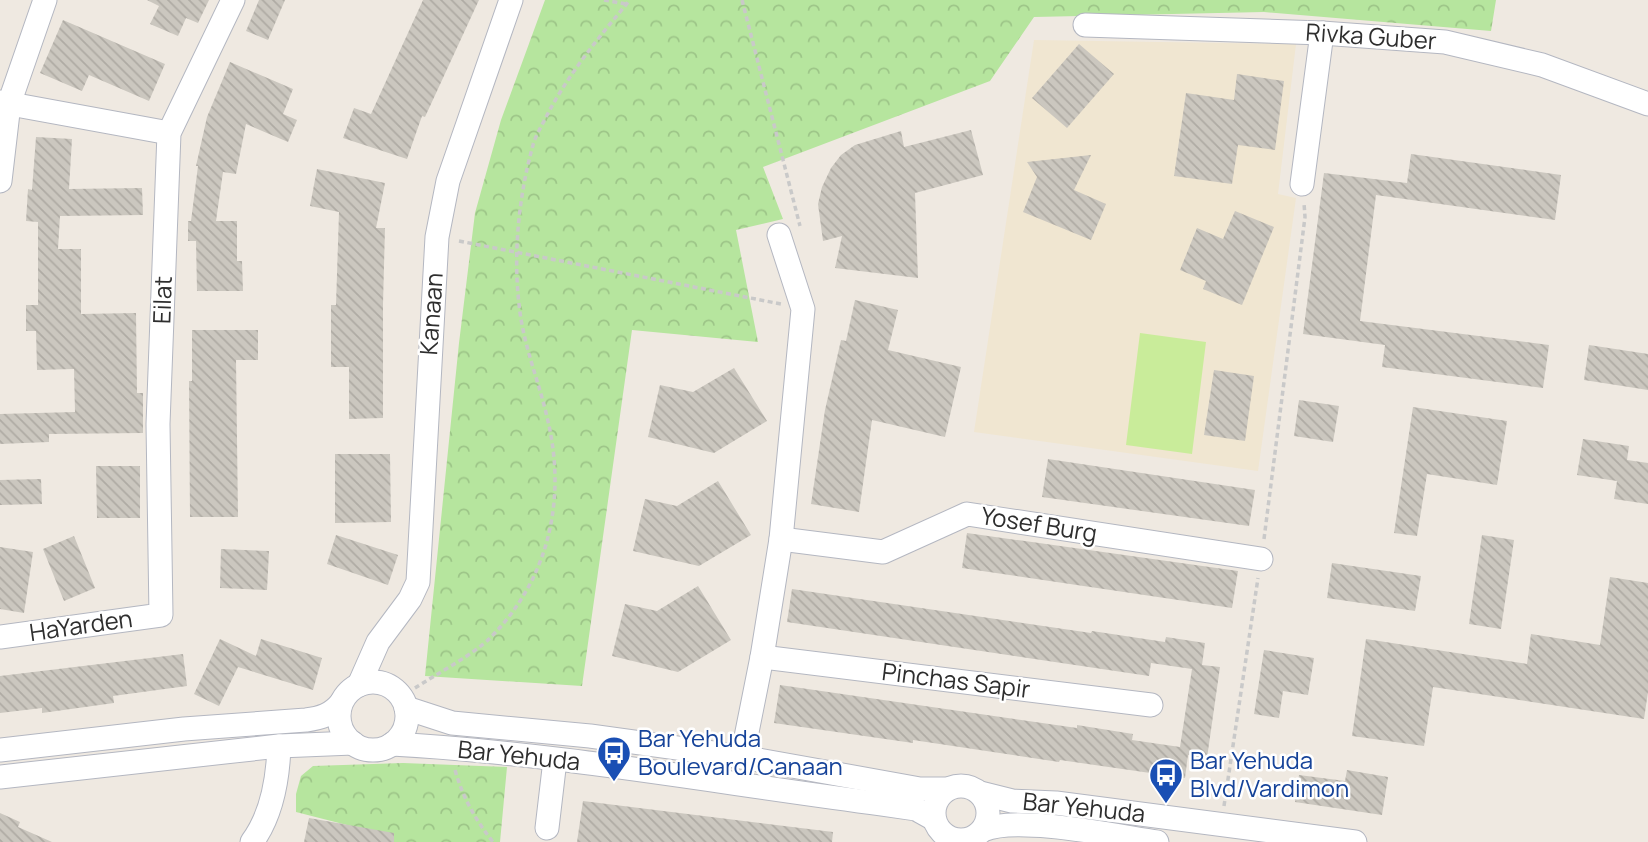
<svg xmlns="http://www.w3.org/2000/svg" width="1648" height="842" viewBox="0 0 1648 842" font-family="Manrope,sans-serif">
<defs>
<pattern id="park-crowns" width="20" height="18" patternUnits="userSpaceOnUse" patternTransform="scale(1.75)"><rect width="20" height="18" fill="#b6e59e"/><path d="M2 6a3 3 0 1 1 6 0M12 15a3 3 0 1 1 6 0" fill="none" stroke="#9dc588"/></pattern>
<pattern id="building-back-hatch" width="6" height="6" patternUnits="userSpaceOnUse" patternTransform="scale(1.75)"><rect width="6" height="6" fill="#cbc7bf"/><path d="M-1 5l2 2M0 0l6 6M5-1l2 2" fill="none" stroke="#afaba4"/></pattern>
</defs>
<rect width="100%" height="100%" fill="#efe9e1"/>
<path fill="#f0e6d1" d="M1034,40L1296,44L1278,194L1296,198L1258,471L974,432Z"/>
<g fill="url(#park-crowns)">
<path d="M545,0H1496L1491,31L1264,12L1034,17L990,81L763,167L783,219L736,230L758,342L632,330L582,686L425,676L459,343L475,213L501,120Z"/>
<path d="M403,763L507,767L500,842H385L386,835L296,812V794L301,776L313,766Z"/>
</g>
<path fill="#c9ec9a" d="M1140,333L1206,342L1192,454L1126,445Z"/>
<g fill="url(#building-back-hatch)">
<path d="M147,0H209L198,23L186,18L178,36L150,24L159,6Z"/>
<path d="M259,0H285L268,40L246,31Z"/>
<path d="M423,0H479L425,117L422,116L407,159L343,138L354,108L371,114Z"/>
<path d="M63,20L165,64L149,101L89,75L82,91L40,73Z"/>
<path d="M1079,44L1114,74L1067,128L1032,98Z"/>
<path d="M230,62L293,89L283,114L297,120L288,142L246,124L236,174L223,172L216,221H237V261H242L243,291H197L196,241H188V221H191L198,166H196L207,117Z"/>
<path d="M1237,74L1284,81L1275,150L1238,145L1232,184L1174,176L1186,93L1234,100Z"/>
<path d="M971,130L983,175L915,193L918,278L835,268L842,236L823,241L818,204L822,187L831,168L841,155L855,145L901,131L904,147Z"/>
<path d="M36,137L72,139L69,189L142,188L143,215L60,216L58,249H81V314L136,313L137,393H143V433L49,434V442L0,444V414L75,412L74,369L37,370L36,331H26V305H38V222L26,221L28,189L32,190Z"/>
<path d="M1411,154L1561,175L1555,220L1376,195L1360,321L1549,345L1543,388L1382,367L1385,345L1303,334L1324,173L1407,183Z"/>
<path d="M1091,155L1074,190L1106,204L1091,240L1023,212L1037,177L1027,162Z"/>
<path d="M317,169L385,183L376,228H385L383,304V418L349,419V367H331V305H336L339,212L310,206Z"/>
<path d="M1235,211L1274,227L1242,305L1203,289L1206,281L1180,270L1197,228L1223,239Z"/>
<path d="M855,300L898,310L888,350L961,367L945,437L872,420L859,512L811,504L825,410L841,340L846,341Z"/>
<path d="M192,330H258V360H236L238,517H190L189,381H192Z"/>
<path d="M1589,345L1648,354V390L1584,380Z"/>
<path d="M734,368L767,421L714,453L648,437L660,385L693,392Z"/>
<path d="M1214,370L1254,376L1245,441L1204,435Z"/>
<path d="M1299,400L1339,406L1333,442L1294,436Z"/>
<path d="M1413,407L1507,421L1497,485L1427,474L1417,536L1394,533Z"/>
<path d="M1583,439L1629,446L1627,460L1648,463V504L1614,499L1617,481L1577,475Z"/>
<path d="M335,454H390L391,522L335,523Z"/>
<path d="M1048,459L1255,490L1249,526L1042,497Z"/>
<path d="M96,466H140V518H97Z"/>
<path d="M41,479L42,504L0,505V480Z"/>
<path d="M718,481L751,535L699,566L633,551L645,499L677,506Z"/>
<path d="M967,533L1238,571L1232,608L962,568Z"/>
<path d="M336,535L398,555L388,585L327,564Z"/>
<path d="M1482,535L1514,540L1501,629L1469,624Z"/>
<path d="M74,536L95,588L64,601L43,549Z"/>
<path d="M0,547L33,552L24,613L0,609Z"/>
<path d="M221,549L269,551L267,590L220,588Z"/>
<path d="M1332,563L1421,576L1415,611L1327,598Z"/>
<path d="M1610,577L1648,583V692L1644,719L1433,687L1424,746L1352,736L1366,639L1527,664L1531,634L1600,645Z"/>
<path d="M698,586L731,640L678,672L612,656L625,604L657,611Z"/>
<path d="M792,589L1091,633L1092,631L1165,642L1166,637L1205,643L1202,665L1220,667L1207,758L1188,755L1185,778L1060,760L1059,762L913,740V743L774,723L780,685L1077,728V725L1133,734L1132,740L1180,747L1192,669L1151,663L1149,676L787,622Z"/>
<path d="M220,639L256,656L261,639L322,658L313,690L238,667L219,706L194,694Z"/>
<path d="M1264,650L1314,658L1308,695L1283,691L1279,718L1254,714Z"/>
<path d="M183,654L187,686L113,696L114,703L42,713V708L0,713V676Z"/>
<path d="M1347,770L1388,777L1382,815L1295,802L1299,775L1345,781Z"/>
<path d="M583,801L833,832L832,842H577Z"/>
<path d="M0,813L20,822L18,827L52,842H0Z"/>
<path d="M309,818L394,833V842H304Z"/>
</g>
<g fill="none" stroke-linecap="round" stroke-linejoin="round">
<g stroke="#b4b7c1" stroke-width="25">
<g id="minor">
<path d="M1085,25L1322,33L1445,42L1542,65L1648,104"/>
<path d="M0,102L169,133"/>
<path d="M0,181L9,104L45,0"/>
<path d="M1302,184L1322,33"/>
<path d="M781,539L883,552L967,514L1261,559"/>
<path d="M0,637L161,615L158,424L169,133L233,0"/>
<path d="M762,657L1151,705"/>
<circle cx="373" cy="716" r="34"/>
<path d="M359,685L378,642L410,599L418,582L437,237L448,181L511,0"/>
<path d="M406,708L452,723L590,736L742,757L920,789H947"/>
<path d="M392,744C556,753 719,783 882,804L916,809L934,819"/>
<path d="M0,750L184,729L306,720C321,718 331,715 341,703"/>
<path d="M742,757L762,657L781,539L803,309L779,235"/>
<path d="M0,777L279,746L353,743"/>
<circle cx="961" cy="813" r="27"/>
<path d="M980,793L1012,801L1056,803L1355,842"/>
<path d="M547,828L555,760"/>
<path d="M983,830C1017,815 1116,836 1157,842"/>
<path d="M252,842C272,815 278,778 279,746"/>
</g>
</g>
<g stroke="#c9c9c9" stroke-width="3.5" stroke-dasharray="5 3.5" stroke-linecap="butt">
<path d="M604,0L626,4"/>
<path d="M742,0L800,226"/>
<path d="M459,241L781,304"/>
<path d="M1264,539L1305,217L1304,203"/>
<path d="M415,688C435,675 474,654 490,638C550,578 567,497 547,417C538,378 523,345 519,304C513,252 519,195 533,145C535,137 540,129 544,121C566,77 598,38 630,0"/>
<path d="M455,770C463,798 475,819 493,842"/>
<path d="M1224,806L1258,578"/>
</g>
<use href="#minor" stroke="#fff" stroke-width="23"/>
</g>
<defs>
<g id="bus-pin" transform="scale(1.75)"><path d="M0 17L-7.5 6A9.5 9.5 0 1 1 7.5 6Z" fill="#1a4fb4" stroke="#fff"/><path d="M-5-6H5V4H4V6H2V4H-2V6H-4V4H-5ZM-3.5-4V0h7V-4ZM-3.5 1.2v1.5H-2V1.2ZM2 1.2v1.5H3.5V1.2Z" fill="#fff"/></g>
</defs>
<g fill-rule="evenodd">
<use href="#bus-pin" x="614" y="753"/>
<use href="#bus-pin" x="1166" y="775"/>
</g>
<g text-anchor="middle" stroke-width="5" stroke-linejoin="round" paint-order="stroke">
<g font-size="24" fill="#2e2e2e" stroke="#fff">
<text transform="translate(1371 37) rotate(4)" y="8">Rivka Guber</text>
<text transform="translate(163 300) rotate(-88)" y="8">Eilat</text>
<text transform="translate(432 314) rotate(-86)" y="8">Kanaan</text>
<text transform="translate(1039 525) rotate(9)" y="8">Yosef Burg</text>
<text transform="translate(81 626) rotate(-8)" y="8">HaYarden</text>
<text transform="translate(956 681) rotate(7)" y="8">Pinchas Sapir</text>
<text transform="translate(519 756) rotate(6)" y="8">Bar Yehuda</text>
<text transform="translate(1084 808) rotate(6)" y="8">Bar Yehuda</text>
</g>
<g font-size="24" fill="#164399" stroke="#fff" text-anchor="start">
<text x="638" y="747">Bar Yehuda<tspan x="638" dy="28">Boulevard/Canaan</tspan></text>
<text x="1190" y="769">Bar Yehuda<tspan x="1190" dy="28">Blvd/Vardimon</tspan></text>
</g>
</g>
</svg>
